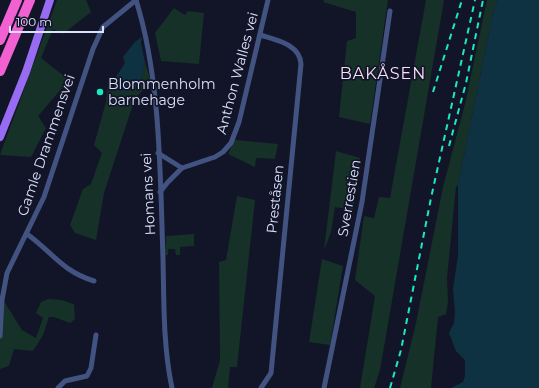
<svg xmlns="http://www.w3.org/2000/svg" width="539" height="388" viewBox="0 0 539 388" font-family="Montserrat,sans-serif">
<rect width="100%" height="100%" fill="#121527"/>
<g fill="#163128">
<path d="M57,0H86L91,12L63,34L53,29L41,58L69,80L38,116L46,128L31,157L0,155Z"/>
<path d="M324,0H388L370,124L339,117L347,41L356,38V12L323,2Z"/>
<path d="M426,0H444L380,370L374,388H360L375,296L355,280L364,216L374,218L379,197L390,198Z"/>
<path d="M487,0H498L493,13L458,185L456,187L447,278L448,302L446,314L438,317L431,388H400L416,323L443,187L465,104Z"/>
<path d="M174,8L185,15L188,11L204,13L199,64L161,61L155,33Z"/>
<path d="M145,62L151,82L135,98L104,193L96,240L75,233L70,225L83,189L91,184L102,153L94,145L106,102L108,81L112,83L114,88L139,87Z"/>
<path d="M235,140L278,144L275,159L256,158L255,167L228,154Z"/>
<path d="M336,151L360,158L353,210L335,207L331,232L324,250Z"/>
<path d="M237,196L255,200L237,367H230L228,388H212L220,360L219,262L226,260Z"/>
<path d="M194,234V246L180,247V255H176L175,249H168V255H165L166,236Z"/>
<path d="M322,259L343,266L330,345L309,342Z"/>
<path d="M48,299L61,300L74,304L75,319L70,323L54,317H49L43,335L33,351L14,349L9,366L0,369V304L5,303L22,330L36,338L43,318L36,313L41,302Z"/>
</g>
<g fill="#0f3243">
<path d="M498,0H539V388H451L463,382L465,376V360L456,351L449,333L454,323L455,312L453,289L458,256V185L493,13Z"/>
<path d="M142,37L141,43L145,62L139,87L121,93L114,88L112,83L125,63L123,57L135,42Z"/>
</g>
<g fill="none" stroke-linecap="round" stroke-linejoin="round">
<g stroke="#425382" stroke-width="5">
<path d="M136,0C161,80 160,175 163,258C164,301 163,346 172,388"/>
<path d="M260,35C276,40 300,44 301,64L271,373L261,388"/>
<path d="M158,153L182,168"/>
<path d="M160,192L168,182L182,168L215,157L223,152L231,143L239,122L268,0"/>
<path d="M27,234C53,253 62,271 94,281"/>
<path d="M0,336L2,300L7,273L44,197L93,49L103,27L136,0"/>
<path d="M58,388L65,381L87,376L91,368L96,335"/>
<path d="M324,388L362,202L390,11"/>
</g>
<path stroke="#986cf2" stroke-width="8" d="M0,137L26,72L50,0"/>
<g stroke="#f161d2" stroke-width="10">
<path d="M0,40L17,0"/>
<path d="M0,71L30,0"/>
</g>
<g stroke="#19ebc1" stroke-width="2" stroke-dasharray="6 5" stroke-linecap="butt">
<path d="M433,92L462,0"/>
<path d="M449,146L466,83L483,0"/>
<path d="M390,388L401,350L431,198L475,0"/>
</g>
</g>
<circle fill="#19ebc1" stroke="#121527" stroke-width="1.5" cx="100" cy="92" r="4"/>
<g text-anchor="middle" stroke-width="3.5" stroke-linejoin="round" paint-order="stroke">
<g font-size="14" fill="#dce2fc" stroke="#121527">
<text transform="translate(237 73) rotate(-75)" y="5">Anthon Walles vei</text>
<text transform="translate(46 145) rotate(-71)" y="5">Gamle Drammensvei</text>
<text transform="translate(148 194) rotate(-93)" y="5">Homans vei</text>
<text transform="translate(349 198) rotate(-80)" y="5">Sverrestien</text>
<text transform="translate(275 199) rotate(-84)" y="5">Preståsen</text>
</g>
<g font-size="14" fill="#dce2fc" stroke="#121527" text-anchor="start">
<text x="108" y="89">Blommenholm<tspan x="108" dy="16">barnehage</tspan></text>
</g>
<g font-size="16" letter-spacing="1" fill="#fcdefa" stroke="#121527">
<text x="383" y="79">BAKÅSEN</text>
</g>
</g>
<path d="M10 26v6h93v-6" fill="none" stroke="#dce2fc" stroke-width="2"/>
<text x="16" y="26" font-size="12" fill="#dce2fc" stroke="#121527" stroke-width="3" paint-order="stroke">100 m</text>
</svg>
